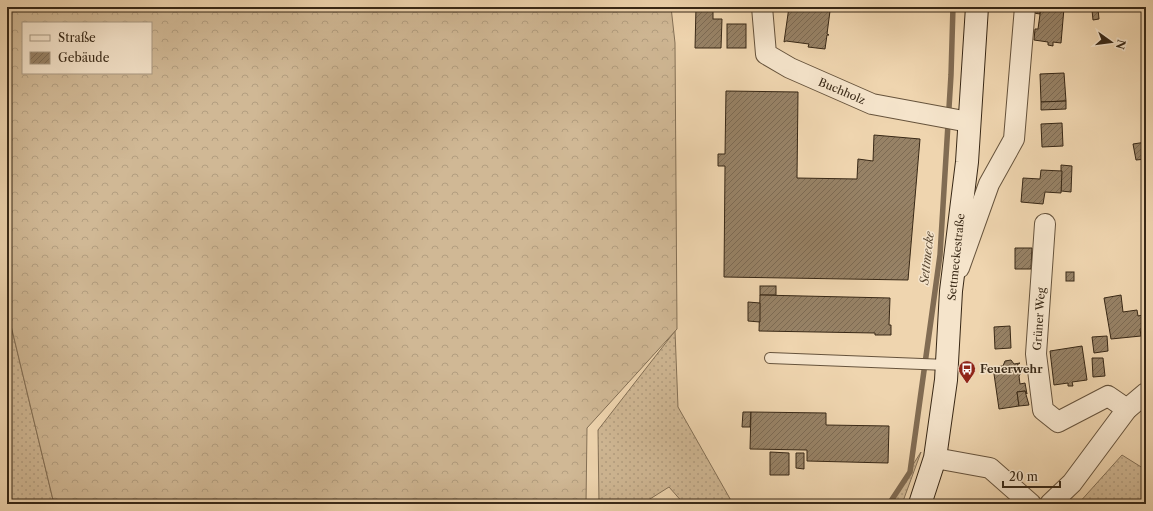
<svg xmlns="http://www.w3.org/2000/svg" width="1153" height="511" viewBox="0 0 1153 511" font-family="'Libre Caslon Text',serif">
<defs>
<pattern id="grass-dots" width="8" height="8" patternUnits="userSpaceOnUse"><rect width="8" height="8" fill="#d0b895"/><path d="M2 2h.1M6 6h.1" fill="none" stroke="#b39e80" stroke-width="1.8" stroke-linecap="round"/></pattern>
<pattern id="forest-crowns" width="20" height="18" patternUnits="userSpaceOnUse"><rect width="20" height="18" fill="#d0b895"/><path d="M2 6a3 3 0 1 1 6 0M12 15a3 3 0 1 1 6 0" fill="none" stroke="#b39e80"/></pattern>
<pattern id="building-hatch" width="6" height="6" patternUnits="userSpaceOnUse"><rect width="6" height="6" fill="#978266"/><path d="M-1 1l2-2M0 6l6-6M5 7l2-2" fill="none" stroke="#7c6a53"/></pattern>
</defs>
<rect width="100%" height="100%" fill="#efd5af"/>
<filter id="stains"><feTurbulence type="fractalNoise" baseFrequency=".005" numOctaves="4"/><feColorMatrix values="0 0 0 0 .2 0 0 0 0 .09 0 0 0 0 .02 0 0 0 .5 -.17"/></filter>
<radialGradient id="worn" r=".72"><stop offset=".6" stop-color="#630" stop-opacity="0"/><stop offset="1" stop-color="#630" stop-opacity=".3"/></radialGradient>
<g fill="url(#grass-dots)" stroke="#847056">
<path d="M7,309L54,504H7Z"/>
<path d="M675,331L678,407L733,504H684L669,487L642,504H599L598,430Z"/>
<path d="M921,452L902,504H888Z"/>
<path d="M1122,455L1146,470V504H1078Z"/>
</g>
<path fill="url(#forest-crowns)" stroke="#847056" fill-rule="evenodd" d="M7,7H671L675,43L677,329L587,428L586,504H54L7,309ZM23,23H151V73H23Z"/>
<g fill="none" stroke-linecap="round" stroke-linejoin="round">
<path stroke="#816c53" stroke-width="5.5" d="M889,504L910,472L940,255L951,75L953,7"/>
</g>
<g fill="url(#building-hatch)" stroke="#382816">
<path d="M696,7H713V19H722L721,48H695Z"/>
<path d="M789,7L832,11H830L827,34L829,35H827L825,49L808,47L809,44L786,41L784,42Z"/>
<path d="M806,7H831V10Z"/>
<path d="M1028,7H1041L1040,14L1027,12Z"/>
<path d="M1041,7L1064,8L1061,43L1053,42V46L1048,45V42L1034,40L1035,29H1038Z"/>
<path d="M1098,9L1099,19L1093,20L1092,10Z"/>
<rect x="727" y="24" width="19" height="24"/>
<path d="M1064,73L1066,101L1041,102L1040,74Z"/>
<path d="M726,91L798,92L797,178L857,179L858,159L873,161L874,135L920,139L908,280L724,277L725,166H718V154H725Z"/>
<path d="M1066,101V109L1041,110V102Z"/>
<path d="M1062,123L1063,146L1042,147L1041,124Z"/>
<path d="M1146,142V159L1136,160L1133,144Z"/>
<path d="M1061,165L1072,166L1071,192L1061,191Z"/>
<path d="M1041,170L1062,171L1061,193L1045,192L1043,204L1021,202L1023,178L1040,179Z"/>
<path d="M1015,248H1032L1031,269H1015Z"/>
<rect x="1066" y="272" width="8" height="9"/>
<rect x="760" y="286" width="16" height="9"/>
<path d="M760,295L890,298L889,325H891V335H875V333L759,331Z"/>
<path d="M1121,295L1123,312L1137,310L1138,316L1143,315L1145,328L1140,329L1141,336L1111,339L1104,298Z"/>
<path d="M748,302L760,303V322L748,321Z"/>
<path d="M1010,326L1011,348L995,349L994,327Z"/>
<path d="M1107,336L1108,351L1094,353L1092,337Z"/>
<path d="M1082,346L1087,380L1072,382L1073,386H1068V383L1054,385L1050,351Z"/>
<path d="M1092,358H1103L1105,376L1093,377Z"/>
<path d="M1011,360L1014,364L1020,363L1017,365L1019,374L1021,373L1019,376L1020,384L1025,383L1027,394L1025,391L1017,392L1019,406L999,409L993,367L1003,366L1005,361Z"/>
<path d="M1025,391L1029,405L1019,406L1017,392Z"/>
<path d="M743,412H751L750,427H742Z"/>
<path d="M751,412L826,413V425L889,426L888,463L807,461V450L750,449Z"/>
<path d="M770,452L789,453V475H770Z"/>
<path d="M796,453H804V469L796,468Z"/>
</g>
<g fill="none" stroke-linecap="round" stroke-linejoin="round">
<g stroke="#66533c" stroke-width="12">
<path id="lane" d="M770,358L947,365"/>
</g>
<g stroke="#66533c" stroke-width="22">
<g id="street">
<path d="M762,7L766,54L790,68L872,104L969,122"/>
<path d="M1045,224L1036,354L1043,410L1058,422L1108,396L1127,409"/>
<path d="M959,268L989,184L1014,139L1025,7"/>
<path d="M935,458L990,468L1031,504"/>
<path d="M1050,504L1072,483L1127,409L1146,393"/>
</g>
</g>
<g stroke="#382816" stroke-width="24">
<path id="secondary" d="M920,504L935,458L946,380L951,291L967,162L977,7"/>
</g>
<use href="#lane" stroke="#f5e4cb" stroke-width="10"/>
<use href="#street" stroke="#f5e4cb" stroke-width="20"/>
<use href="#secondary" stroke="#f5e4cb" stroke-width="22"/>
</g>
<defs>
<g id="bus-pin" transform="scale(0.9)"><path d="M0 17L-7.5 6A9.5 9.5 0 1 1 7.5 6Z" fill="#8f2418" stroke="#f5e4cb"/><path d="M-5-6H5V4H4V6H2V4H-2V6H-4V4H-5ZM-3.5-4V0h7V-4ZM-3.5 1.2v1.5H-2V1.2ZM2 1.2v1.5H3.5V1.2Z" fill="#fff"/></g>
</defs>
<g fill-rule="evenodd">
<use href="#bus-pin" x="967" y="369"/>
</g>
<g text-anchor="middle" stroke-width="3" stroke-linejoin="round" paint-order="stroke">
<g font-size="11" fill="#382816" stroke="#f5e4cb">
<text transform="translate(842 91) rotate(23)" y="4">Buchholz</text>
<text transform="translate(956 257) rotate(-84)" y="4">Settmeckestraße</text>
<text transform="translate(1039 319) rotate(-86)" y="4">Grüner Weg</text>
</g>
<g font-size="11" font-weight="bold" fill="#382816" stroke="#f5e4cb" text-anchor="start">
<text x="980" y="373">Feuerwehr</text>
</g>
<g font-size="12" font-style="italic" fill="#5c4a34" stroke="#f5e4cb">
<text transform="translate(927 258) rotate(-84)" y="4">Settmecke</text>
</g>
</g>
<rect width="1153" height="511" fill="none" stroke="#efd5af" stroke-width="24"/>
<rect x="8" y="8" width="1137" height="495" fill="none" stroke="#382816" stroke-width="2"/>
<rect x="12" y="12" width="1129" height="487" fill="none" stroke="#382816"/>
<rect x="22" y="22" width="130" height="52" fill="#f5e4cb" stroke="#a99983"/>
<rect x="30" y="35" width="20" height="6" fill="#f5e4cb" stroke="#a99983"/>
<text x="58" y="42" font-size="12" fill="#382816">Straße</text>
<rect x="30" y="52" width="20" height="12" fill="url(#building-hatch)" stroke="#a99983"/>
<text x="58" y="62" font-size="12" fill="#382816">Gebäude</text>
<g transform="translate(1111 42) rotate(104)" stroke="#f5e4cb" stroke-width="3" paint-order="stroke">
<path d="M0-3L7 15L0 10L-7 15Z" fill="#382816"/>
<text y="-6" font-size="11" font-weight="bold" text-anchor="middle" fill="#382816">N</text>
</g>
<path d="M1003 481v6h57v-6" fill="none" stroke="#382816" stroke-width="2"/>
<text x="1009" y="481" font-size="12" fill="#382816" stroke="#f5e4cb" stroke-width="3" paint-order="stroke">20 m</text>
<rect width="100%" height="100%" filter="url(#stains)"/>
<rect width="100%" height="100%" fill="url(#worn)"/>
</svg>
